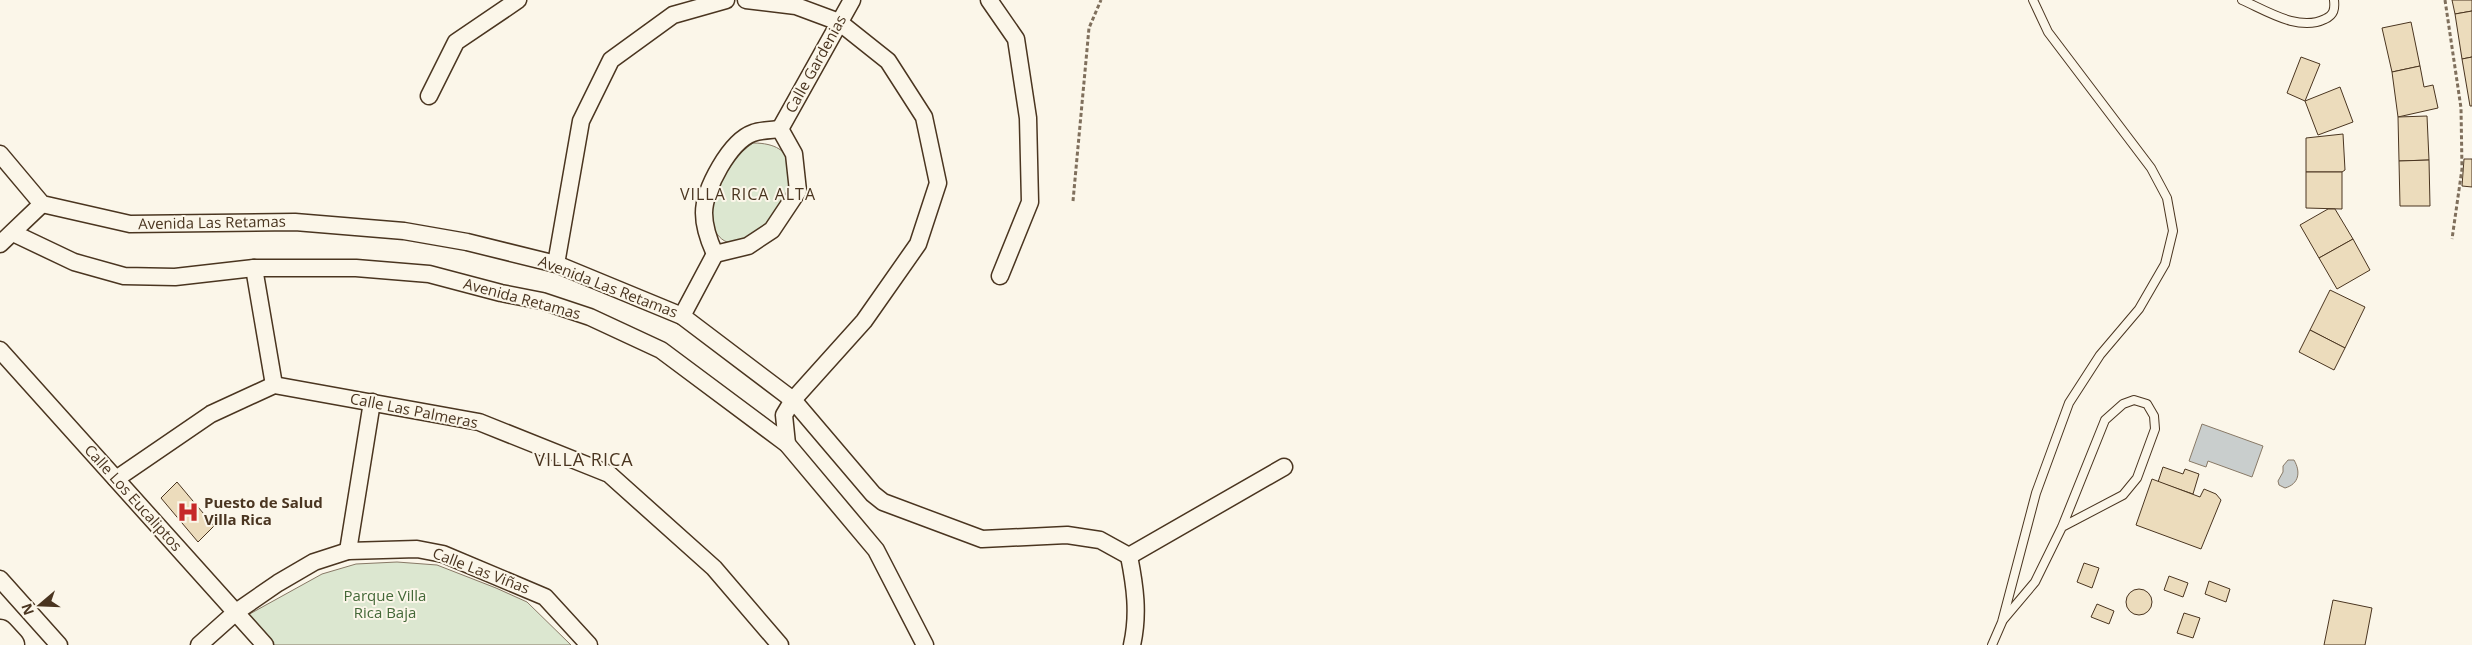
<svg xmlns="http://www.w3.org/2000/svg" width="2472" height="645" viewBox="0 0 2472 645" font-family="'Open Sans',sans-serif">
<rect width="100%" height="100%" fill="#fbf6e9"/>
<g fill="#dce7d0" stroke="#887966">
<path d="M753,143C799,143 796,177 779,208C775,214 771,223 766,228C760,234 735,244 727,242C719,239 715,231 711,225C713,187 721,166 753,143Z"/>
<path d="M397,562L437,565L496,588L527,602L571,645H271L246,616L322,574L356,564Z"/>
</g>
<g fill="#c9cecd" stroke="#887966">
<path d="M2202,424L2263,446L2252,477L2208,461L2206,467L2189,461Z"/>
<path d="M2288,460H2294C2301,472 2299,484 2285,488L2279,485L2278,481L2283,472V466Z"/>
</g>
<g fill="#ecdcbc" stroke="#4a3520">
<path d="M2452,0H2472V11L2455,14Z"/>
<path d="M2472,11V57L2462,59L2455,14Z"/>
<path d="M2411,22L2420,66L2392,72L2382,28Z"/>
<path d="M2301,57L2320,64L2305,101L2287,93Z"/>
<path d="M2472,57V106H2470L2462,59Z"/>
<path d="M2420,66L2424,87L2433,85L2438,108L2398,117L2392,72Z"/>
<path d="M2340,87L2353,122L2318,135L2305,101Z"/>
<path d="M2427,116L2429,160L2399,161L2398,117Z"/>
<path d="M2343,134L2345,170L2342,172H2306V138Z"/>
<path d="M2464,159H2472V187L2462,186Z"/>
<path d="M2429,160L2430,206H2400L2399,161Z"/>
<path d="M2306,172H2342V209L2306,208Z"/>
<path d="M2328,209H2335L2353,239L2319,258L2300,225Z"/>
<path d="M2353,239L2370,270L2337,289L2319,258Z"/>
<path d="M2330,290L2365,307L2345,348L2310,330Z"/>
<path d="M2310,330L2345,348L2334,370L2299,352Z"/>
<path d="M2163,467L2183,474L2185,469L2199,474L2193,494L2158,482Z"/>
<path d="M2152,479L2200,497L2204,489L2216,494L2221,500L2201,549L2136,525Z"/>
<path d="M177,482L214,526L198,542L161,498Z"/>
<path d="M2084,563L2099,568L2092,588L2077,582Z"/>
<path d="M2169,576L2188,583L2183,597L2164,590Z"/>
<path d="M2209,581L2230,589L2226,602L2205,594Z"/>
<circle cx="2139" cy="602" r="13"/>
<path d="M2333,600L2372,608L2365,645H2324Z"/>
<path d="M2097,604L2114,611L2109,624L2091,617Z"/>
<path d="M2184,613L2200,618L2193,638L2177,633Z"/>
</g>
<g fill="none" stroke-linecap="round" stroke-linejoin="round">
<g stroke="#4a3520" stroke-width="10">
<g id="service">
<path d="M2242,0C2267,11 2299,32 2325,19C2334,15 2335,9 2334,0"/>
<path d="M2003,620L2035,582L2062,527L2105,420L2123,404L2134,400L2147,404L2154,416L2155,429L2137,478L2123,495L2062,527"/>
<path d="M1992,645L2002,622L2036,493L2069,403L2100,355L2139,309L2165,264L2173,231L2167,198L2151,168L2048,32L2033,0"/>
</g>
</g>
<g stroke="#4a3520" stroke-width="19">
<g id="minor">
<path d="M746,0L796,6L839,22L888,61L924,117L938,183L918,244L864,321L793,400L784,415L787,444"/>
<path d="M989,0L1016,39L1028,118L1030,202L1000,276"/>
<path d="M429,96L456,42L518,0"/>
<path d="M780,129L852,0"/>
<path d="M0,154L42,204L130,224L295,222L404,231L467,242L556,264L682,316L793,400L873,494L883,502L982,539L1067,535L1100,540L1129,556"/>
<path d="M13,233L74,262L124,276L175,277L254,268H356L429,274L501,293L542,301L590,317L661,350L787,444L876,550L925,645"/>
<path d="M0,244L42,204"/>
<path d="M715,254L748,246L772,230L798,191L794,154L780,129"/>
<path d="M715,254C709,241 704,228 704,213C704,189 730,141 753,133C761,130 772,130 780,129"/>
<path d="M556,264L581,121L611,60L673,15L726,0"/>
<path d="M254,268L274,385"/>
<path d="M682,316L715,254"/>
<path d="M0,350L265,645"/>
<path d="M116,479L211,414L274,385L479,422L609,474L714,568L780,645"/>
<path d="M348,551L372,402"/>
<path d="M1129,556L1284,467"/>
<path d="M1129,556C1135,586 1139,614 1132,645"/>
<path d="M0,579L59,645"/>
<path d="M199,645L236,612L278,583L314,562L348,551L417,549L443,554L545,597L589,645"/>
</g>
</g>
<g stroke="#4a3520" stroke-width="29">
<path id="trunk" d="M0,633L11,645"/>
</g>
<g stroke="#7f6f5c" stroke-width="3" stroke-dasharray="4 2.5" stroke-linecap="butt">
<path d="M2445,0L2461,108L2462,169L2452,239"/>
<path d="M1073,201L1089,28L1101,0"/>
</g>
<use href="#service" stroke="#fbf6e9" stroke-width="8"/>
<use href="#minor" stroke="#fbf6e9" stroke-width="16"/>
<use href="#trunk" stroke="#fbf6e9" stroke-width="26"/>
</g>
<defs>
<g id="hospital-bare" transform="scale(1.725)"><path d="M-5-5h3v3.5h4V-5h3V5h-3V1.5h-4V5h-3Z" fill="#c62828" stroke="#fbf6e9" stroke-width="2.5" paint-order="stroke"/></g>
</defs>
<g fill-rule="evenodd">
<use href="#hospital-bare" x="188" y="512"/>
</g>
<g text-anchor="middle" stroke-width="4" stroke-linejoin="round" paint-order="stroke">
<g font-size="15" fill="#4a3520" stroke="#fbf6e9">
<text transform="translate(816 64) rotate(-61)" y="5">Calle Gardenias</text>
<text transform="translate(212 223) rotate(-1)" y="5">Avenida Las Retamas</text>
<text transform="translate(608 287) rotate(21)" y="5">Avenida Las Retamas</text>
<text transform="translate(522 299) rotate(15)" y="5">Avenida Retamas</text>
<text transform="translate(414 411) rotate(11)" y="5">Calle Las Palmeras</text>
<text transform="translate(133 498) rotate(48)" y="5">Calle Los Eucaliptos</text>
<text transform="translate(481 571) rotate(21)" y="5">Calle Las Viñas</text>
</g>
<g font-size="15" font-weight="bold" fill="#4a3520" stroke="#fbf6e9" text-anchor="start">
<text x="204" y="508">Puesto de Salud<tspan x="204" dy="17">Villa Rica</tspan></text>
</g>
<g font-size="15" fill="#436837" stroke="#fbf6e9">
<text x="385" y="601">Parque Villa<tspan x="385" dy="17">Rica Baja</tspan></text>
</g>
<g font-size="16" letter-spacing="1" fill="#4a3520" stroke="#fbf6e9">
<text x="748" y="200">VILLA RICA ALTA</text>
</g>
<g font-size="18" letter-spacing="1" fill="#4a3520" stroke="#fbf6e9">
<text x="584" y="466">VILLA RICA</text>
</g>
</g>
<g transform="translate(40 605) rotate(251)" stroke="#fbf6e9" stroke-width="4" paint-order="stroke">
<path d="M0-4L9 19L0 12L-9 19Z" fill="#4a3520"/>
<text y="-8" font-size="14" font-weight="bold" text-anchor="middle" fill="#4a3520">N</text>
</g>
</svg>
